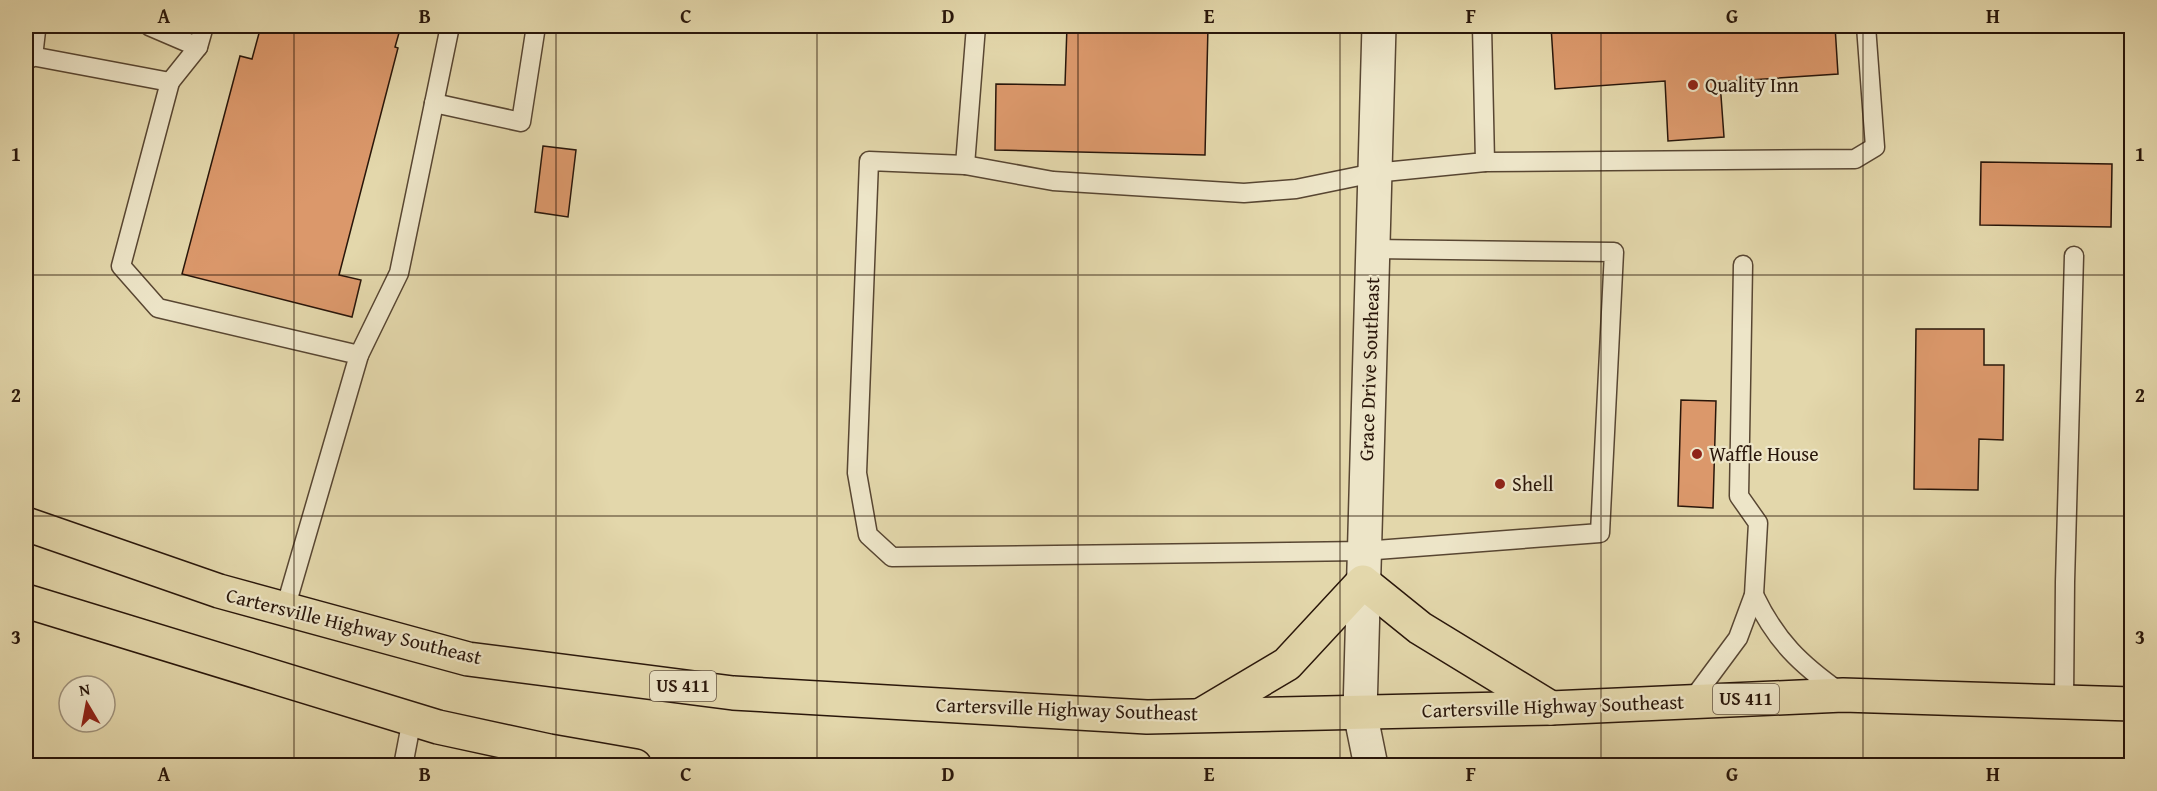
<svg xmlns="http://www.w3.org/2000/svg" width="2157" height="791" viewBox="0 0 2157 791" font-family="'Gentium Book Plus',serif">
<rect width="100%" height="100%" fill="#e3d7ab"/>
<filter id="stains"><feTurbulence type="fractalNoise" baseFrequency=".00333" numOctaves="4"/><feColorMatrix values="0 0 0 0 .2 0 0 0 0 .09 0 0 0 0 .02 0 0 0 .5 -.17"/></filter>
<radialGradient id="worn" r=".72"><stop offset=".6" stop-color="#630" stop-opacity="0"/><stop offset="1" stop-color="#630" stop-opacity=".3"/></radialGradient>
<g fill="#db986b" stroke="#29160a" stroke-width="1.5">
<path d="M261,26H361L372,28L373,26H401L395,47L398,48L339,275L361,280L352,317L182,274L240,56L252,59Z"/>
<path d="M1067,26H1208L1205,155L995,150L996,84L1065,85Z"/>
<path d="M1551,26H1835L1838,74L1720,82L1724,137L1668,141L1665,81L1555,89Z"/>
<path d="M543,146L576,150L568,217L535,212Z"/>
<path d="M1981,162L2112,164L2111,227L1980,225Z"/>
<path d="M1916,329H1984V365H2004L2003,440L1979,439L1978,490L1914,489Z"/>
<path d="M1681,400L1716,401L1713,508L1678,506Z"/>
</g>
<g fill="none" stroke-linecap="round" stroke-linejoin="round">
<g stroke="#584632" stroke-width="21">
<g id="service">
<path d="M149,26L198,47"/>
<path d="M26,55L170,82L121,266L158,308L359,355L285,609"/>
<path d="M170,82L198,47L204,26"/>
<path d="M434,103L521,122L536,26"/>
<path d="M1485,162L1855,159L1875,147L1866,26"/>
<path d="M965,165L976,26"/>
<path d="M1373,249L1614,252L1600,533L1363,551L892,557L868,535L857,473L869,161L965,165L1053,181L1244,193L1296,189L1374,173L1485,162L1482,26"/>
<path d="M359,355L399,273L450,26"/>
<path d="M1754,595C1776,641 1800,664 1841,693"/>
<path d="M1688,701L1698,692L1738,638L1754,595L1758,523L1739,496L1743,265"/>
<path d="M2064,701L2065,582L2074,256"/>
<path d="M403,766L412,719"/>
</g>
</g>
<g stroke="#584632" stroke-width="36">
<g id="minor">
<path d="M26,52L29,26"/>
<path d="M1360,712L1379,26"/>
</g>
</g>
<g stroke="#584632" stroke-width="36">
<path id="tertiary" d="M1360,712L1371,766"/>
</g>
<g stroke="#29160a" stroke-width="36">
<g id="trunk">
<path d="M26,524L219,591L468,659L733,693L1147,717L1551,708L1843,695L2132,704"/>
<path d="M26,601L438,727L549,751L635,766"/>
<path d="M1203,714L1287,664L1363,582L1420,628L1551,708"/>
</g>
</g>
<use href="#service" stroke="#ede5c8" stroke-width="18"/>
<use href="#minor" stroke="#ede5c8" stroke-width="33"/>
<use href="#tertiary" stroke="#ede5c8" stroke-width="33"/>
<use href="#trunk" stroke="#e3d7ab" stroke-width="33"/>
</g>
<path fill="none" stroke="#29160a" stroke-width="1.5" stroke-opacity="0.55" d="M294,26V766M556,26V766M817,26V766M1078,26V766M1340,26V766M1601,26V766M1863,26V766M26,275H2132M26,516H2132"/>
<g fill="#8f2418" stroke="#ede5c8" stroke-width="2">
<circle cx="1693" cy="85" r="6"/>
<circle cx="1697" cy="454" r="6"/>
<circle cx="1500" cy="484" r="6"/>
</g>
<g text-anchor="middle" stroke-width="4.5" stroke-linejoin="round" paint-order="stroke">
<g fill="#ede5c8" stroke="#645443" stroke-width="1.5">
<rect x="650" y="671" width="66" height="30" rx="4.5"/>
<rect x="1713" y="684" width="66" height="30" rx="4.5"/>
</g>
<g font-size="18" font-weight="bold" fill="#29160a">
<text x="683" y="692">US 411</text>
<text x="1746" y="705">US 411</text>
</g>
<g font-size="20" fill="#29160a" stroke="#ede5c8" text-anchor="start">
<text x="1705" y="92">Quality Inn</text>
<text x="1709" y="461">Waffle House</text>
<text x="1512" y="491">Shell</text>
</g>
<g font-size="20" fill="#29160a" stroke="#ede5c8">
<text transform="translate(1369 369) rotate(-88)" y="7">Grace Drive Southeast</text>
<text transform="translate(354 626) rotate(14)" y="7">Cartersville Highway Southeast</text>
<text transform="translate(1553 706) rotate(-2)" y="7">Cartersville Highway Southeast</text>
<text transform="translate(1067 709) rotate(2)" y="7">Cartersville Highway Southeast</text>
</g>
</g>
<rect width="2157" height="791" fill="none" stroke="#e3d7ab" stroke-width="66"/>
<g transform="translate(87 704) rotate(350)"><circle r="28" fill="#ede5c8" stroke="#9f927c" stroke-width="1.5"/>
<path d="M0-4.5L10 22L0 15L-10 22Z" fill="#8f2418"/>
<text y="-9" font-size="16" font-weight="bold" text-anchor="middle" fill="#29160a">N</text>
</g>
<rect x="33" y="33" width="2091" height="725" fill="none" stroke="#29160a" stroke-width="2"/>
<g font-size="20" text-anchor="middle" font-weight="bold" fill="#29160a">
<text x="164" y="23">A</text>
<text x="425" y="23">B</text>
<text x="686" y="23">C</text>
<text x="948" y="23">D</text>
<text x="1209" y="23">E</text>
<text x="1471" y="23">F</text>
<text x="1732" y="23">G</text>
<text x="1993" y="23">H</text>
<text x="16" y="161">1</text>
<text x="2140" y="161">1</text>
<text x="16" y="402">2</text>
<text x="2140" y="402">2</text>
<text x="16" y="644">3</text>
<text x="2140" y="644">3</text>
<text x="164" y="781">A</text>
<text x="425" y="781">B</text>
<text x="686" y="781">C</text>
<text x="948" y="781">D</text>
<text x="1209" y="781">E</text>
<text x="1471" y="781">F</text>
<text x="1732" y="781">G</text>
<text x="1993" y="781">H</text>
</g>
<rect width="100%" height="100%" filter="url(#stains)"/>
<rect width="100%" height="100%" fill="url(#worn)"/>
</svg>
